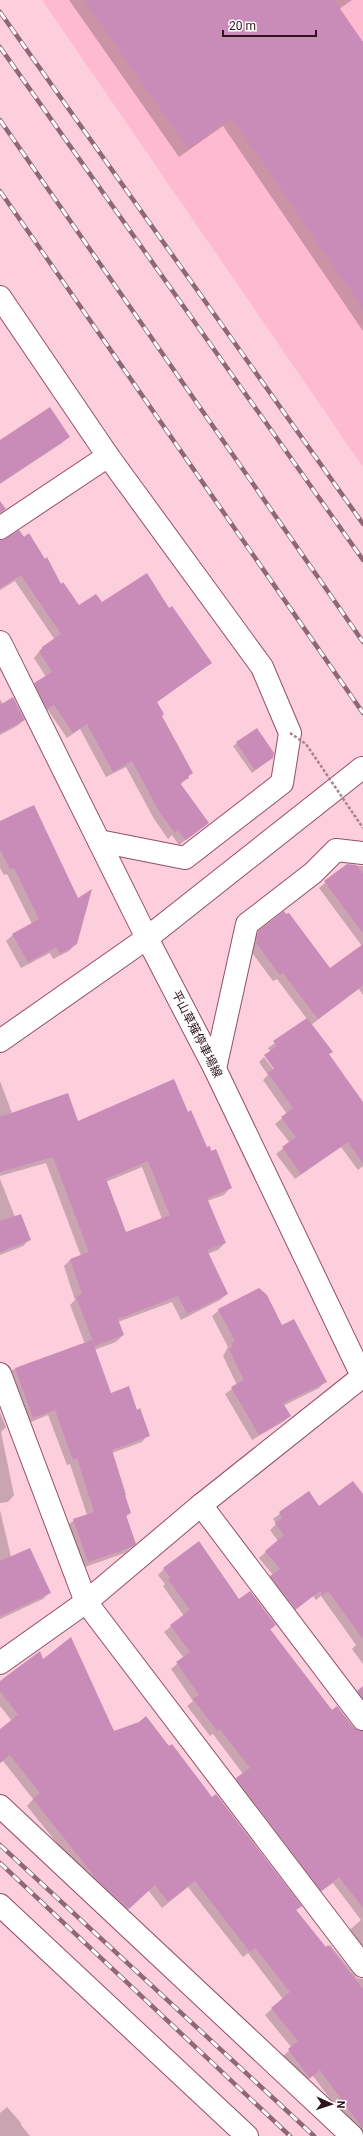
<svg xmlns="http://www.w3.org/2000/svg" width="363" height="2136" viewBox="0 0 363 2136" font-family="Roboto,'Noto Sans JP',sans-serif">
<rect width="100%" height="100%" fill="#fdcedc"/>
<path fill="#febad0" d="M42,0H363V467Z"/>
<g fill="#0003" fill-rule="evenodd">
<path d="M69,0H352L339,9L363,44V331L223,126L179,157Z"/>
<path d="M68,437L62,443L0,484V441Z"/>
<path d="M19,531L78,606L102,604L169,610L211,662L156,703L161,716L192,773L180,785L208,823L179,845L172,835L168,839L154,819L126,767L106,777L80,729L67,738L48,710L41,714L29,690L46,677L34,658L42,648L55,640L15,581L0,590V541Z"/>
<path d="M0,699L3,704L24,720L17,726L0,735Z"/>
<path d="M257,729L272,758L252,773L233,746Z"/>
<path d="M0,822L76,944L69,951L53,959L50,953L21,968L6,941L13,935L32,924L7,874L4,875L0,868Z"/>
<path d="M347,865L363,866V995L359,989L311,1025L328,1055L363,1104V1166L358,1170L341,1147L295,1179L276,1154L290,1143L275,1124L287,1114L263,1080L268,1075L259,1062L264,1057L276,1073L271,1052L268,1048L307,1019L277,979L273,981L250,950L252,938L259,932L330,969L362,946L319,888Z"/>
<path d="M0,1081L12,1113L77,1122L187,1113L230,1188L224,1195L207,1201L225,1243L218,1250L207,1254L227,1294L220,1300L181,1320L172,1302L118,1322L123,1335L116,1342L94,1350L110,1394L137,1411L148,1435L142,1442L112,1453L130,1513L126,1517L135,1543L125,1553L82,1568L67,1526L74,1520L87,1515L70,1464L67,1465L48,1415L24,1425L6,1377L12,1370L85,1344L70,1305L75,1300L64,1266L70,1260L81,1256L46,1163L0,1176ZM142,1167L162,1219L126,1234L106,1182Z"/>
<path d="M0,1179L15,1217L30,1239L23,1246L0,1255Z"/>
<path d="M219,1310L282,1326L325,1382L319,1388L283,1406L290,1416L283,1422L252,1440L225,1394L237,1385L223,1356L228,1347L212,1316Z"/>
<path d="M0,1412L6,1427L1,1432L14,1495L8,1502L0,1503Z"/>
<path d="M308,1492L319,1507L363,1495V1664L352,1649L356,1645L321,1596L316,1600L313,1596L289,1615L265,1583L273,1575L259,1558L278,1541L270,1530L276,1524L273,1519Z"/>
<path d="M0,1510L11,1557L49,1593L43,1599L0,1619Z"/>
<path d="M164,1569L239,1600L275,1625L270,1630L332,1711L337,1707L357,1731L363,1732V1960L344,1935L361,1920L333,1883L315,1896L230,1785L243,1774L213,1734L210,1736L187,1706L193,1701L171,1669L184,1658L164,1632L184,1616L163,1586L165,1584L158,1575Z"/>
<path d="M43,1660L296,1910L326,1948L330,1945L357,1978L363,1979V2136H358L313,2076L303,2083L283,2056L292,2048L265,2015L283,1999L248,1953L243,1957L188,1887L162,1908L148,1890L122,1915L93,1888L27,1806L33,1799L3,1761L0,1763V1731L12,1721L0,1706V1682Z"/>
<path d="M363,1688V1715L352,1698Z"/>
<path d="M7,2107L21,2123V2125L30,2136H0V2113Z"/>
</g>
<g fill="#c98cb8" fill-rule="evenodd">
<path d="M84,0H334L363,42V309L232,118L188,149Z"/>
<path d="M50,407L70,437L0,483V440Z"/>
<path d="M0,501L6,509L0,513Z"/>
<path d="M19,530L24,537L29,533L45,559L47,557L61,584L63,582L79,605L96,594L102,602L147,573L169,608L172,606L212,663L157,702L164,714L162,716L193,773L188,776L189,778L180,783L209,823L186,840L178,830L175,833L160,813L132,761L113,772L87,724L73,733L54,705L47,709L34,683L52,672L39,651L42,649V647L61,634L21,575L0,588V540L7,538Z"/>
<path d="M13,697L25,720L0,733V705Z"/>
<path d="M257,728L274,753L273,758L255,770L236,742Z"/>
<path d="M34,805L78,898L92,889L77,944L60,954L56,947L28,962L12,934L39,919L14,868L10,869L0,849V821Z"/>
<path d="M347,864L356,865L363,873V933L324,881Z"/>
<path d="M284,911L286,914L289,913L330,968L363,944V985L318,1019L283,973L280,975L256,943L258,931Z"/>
<path d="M307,1018L333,1052L329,1054L363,1102V1163L348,1142L301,1174L282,1147L296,1137L281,1117L293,1108L268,1073L274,1069L264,1055L277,1046L273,1041Z"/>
<path d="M174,1079L188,1112L191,1110L207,1147L210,1146L211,1151L216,1149L232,1188L207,1198L226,1243L207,1250L228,1294L187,1314L178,1296L118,1319L124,1335L95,1346L76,1297L82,1294L70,1259L89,1252L53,1157L0,1172V1117L68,1093L78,1121ZM148,1161L170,1215L126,1232L106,1179Z"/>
<path d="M21,1214L31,1240L0,1252V1221Z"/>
<path d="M259,1288L267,1295L282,1325L294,1319L327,1382L283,1403L291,1416L259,1435L231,1387L244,1380L229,1349L233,1347L231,1343L235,1341L218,1309Z"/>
<path d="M92,1340L111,1393L129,1386L137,1410L140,1408L150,1436L112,1450L126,1495H125L131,1513L126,1515L136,1544L132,1547L88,1562L73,1519L94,1512L77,1458L73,1460L55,1410L33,1418L15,1368Z"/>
<path d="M353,1481L363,1494V1639L328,1591L323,1595L320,1591L296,1609L270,1576L280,1569L265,1551L284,1535L275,1523L282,1518L279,1512L309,1491L319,1506Z"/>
<path d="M199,1541L239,1599L250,1591L276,1625L270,1629L332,1710L337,1706L353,1727L363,1731V1908L339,1877L321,1891L236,1778L250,1768L220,1729L217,1731L193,1699L199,1695L176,1662L190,1652L170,1625L190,1610L168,1579L171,1578L163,1568Z"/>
<path d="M30,1548L51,1593L0,1616V1561Z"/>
<path d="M71,1637L114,1731L139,1722L146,1716L169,1746L172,1744L212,1797L216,1794L302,1906L296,1910L326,1947L328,1945L363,1989V2129L320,2070L310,2078L288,2049L298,2041L271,2008L290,1992L255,1948L250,1952L195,1881L168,1902L155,1885L129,1909L99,1882L33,1799L40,1793L10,1755L0,1763V1729L18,1715L0,1691V1681L40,1651L43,1659Z"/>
<path d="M363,1686V1698L357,1691Z"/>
</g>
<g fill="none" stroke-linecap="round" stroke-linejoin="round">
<g stroke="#935068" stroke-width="24">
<g id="street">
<path d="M0,297L108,456L262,667L290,733L282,783L185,858L99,841"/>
<path d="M0,528L108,456"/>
<path d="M215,1069L247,924L313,873L336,850L363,853"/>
<path d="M0,1374L86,1602L363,1966"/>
<path d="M201,1505L363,1719"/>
<path d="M0,1663L86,1602L201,1505L363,1376"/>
<path d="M0,1806L352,2136"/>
<path d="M0,1905L247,2136"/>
</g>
</g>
<g stroke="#935068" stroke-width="24">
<g id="secondary">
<path d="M0,642L147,938L0,1041"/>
<path d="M362,768L147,938L215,1069L363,1378"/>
</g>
</g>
<use href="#street" stroke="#fff" stroke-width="22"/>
<use href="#secondary" stroke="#fff" stroke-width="22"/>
<g stroke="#8e6975" stroke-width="4.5">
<g id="rail">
<path d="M0,12L363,524"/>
<path d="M0,47L363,560"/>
<path d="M0,120L363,642"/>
<path d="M0,191L363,713"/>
<path d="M0,1845L314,2136"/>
<path d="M0,1863L290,2136"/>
</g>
</g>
<use href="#rail" stroke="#fdfdfd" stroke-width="3" stroke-dasharray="9" stroke-linecap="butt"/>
<path stroke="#a9828f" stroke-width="2.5" stroke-dasharray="3 2" stroke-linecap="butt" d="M290,733L306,744L363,828"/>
</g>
<g text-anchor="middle" stroke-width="3" stroke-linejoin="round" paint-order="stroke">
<g font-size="12" fill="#2f141e" stroke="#fdfdfd">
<text transform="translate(197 1034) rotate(63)" y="4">平山草薙停車場線</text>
</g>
</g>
<g transform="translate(331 2104) rotate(93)" stroke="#fdfdfd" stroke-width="3" paint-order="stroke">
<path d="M0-3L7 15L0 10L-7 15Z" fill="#2f141e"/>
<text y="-6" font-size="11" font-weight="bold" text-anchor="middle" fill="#2f141e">N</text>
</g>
<path d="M223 30v6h93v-6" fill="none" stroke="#2f141e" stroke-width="2"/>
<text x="229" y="30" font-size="12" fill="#2f141e" stroke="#fdfdfd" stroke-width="3" paint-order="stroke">20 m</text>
</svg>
